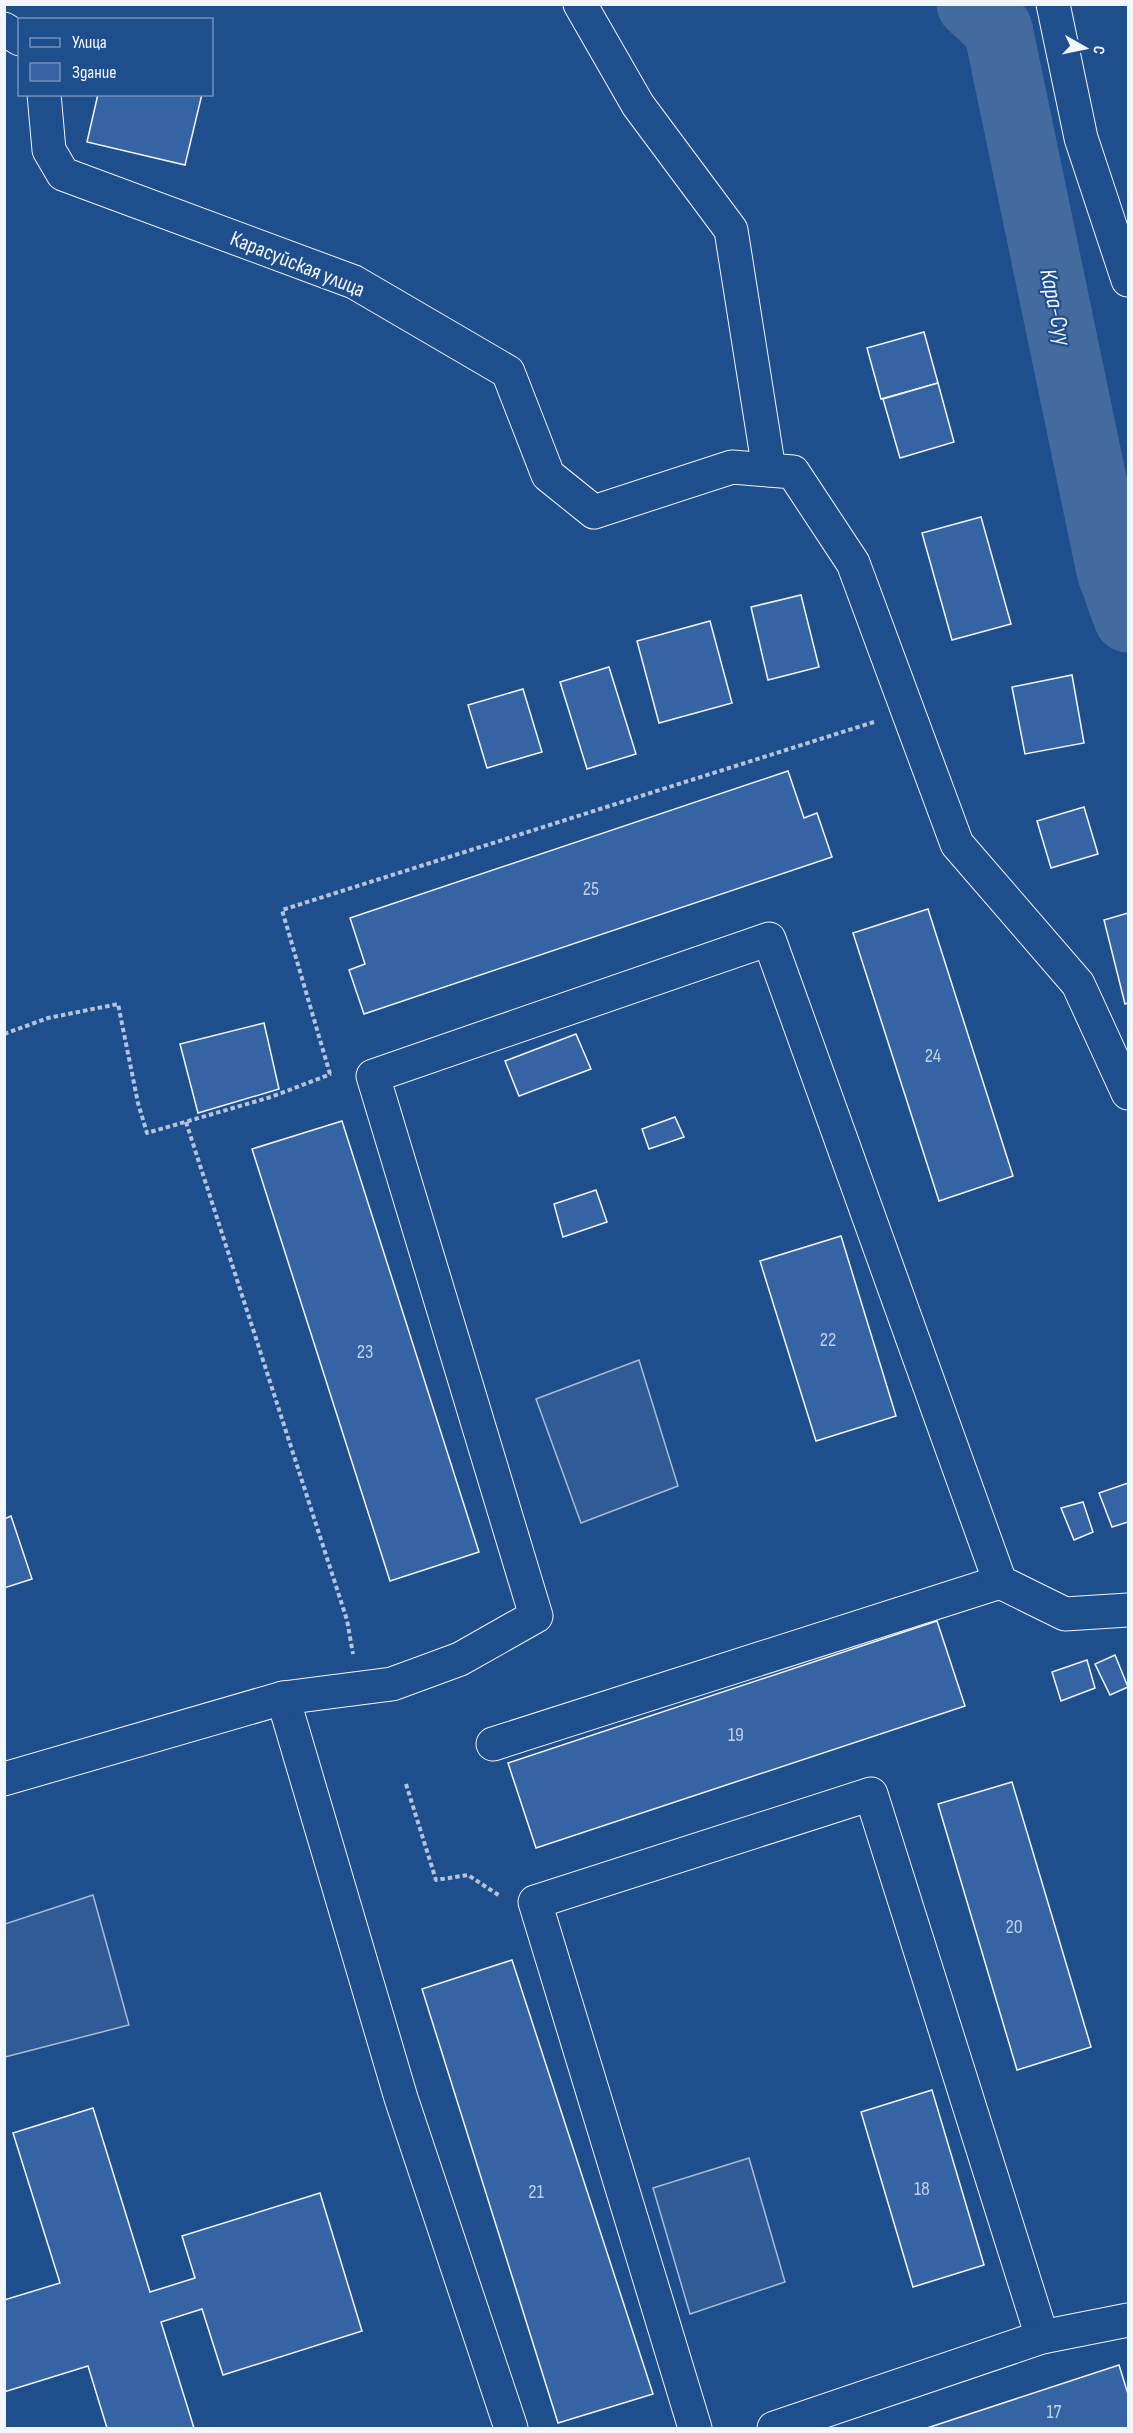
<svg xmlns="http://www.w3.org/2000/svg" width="1133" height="2433" viewBox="0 0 1133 2433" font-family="'Sofia Sans Condensed',sans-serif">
<rect width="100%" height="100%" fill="#1f4e8c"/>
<g fill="#305b95" stroke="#a8bbd7" stroke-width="1.5">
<path d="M639,1360L678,1486L581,1523L536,1399Z"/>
<path d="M93,1895L129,2025L5,2057V1924Z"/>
<path d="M749,2158L785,2282L690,2314L653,2188Z"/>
</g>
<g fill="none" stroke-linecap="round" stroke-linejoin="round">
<path stroke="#446ba0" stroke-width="69" d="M971,4L998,29L1111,571L1128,618"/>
</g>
<g fill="#3563a3" stroke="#f2f6ff" stroke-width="1.5">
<path d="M98,94H202L185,165L87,142Z"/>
<path d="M924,332L938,383L881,399L867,348Z"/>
<path d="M938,383L954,442L900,458L883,399Z"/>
<path d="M981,517L1011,624L952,640L922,533Z"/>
<path d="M801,595L819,667L768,680L751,607Z"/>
<path d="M710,621L732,703L659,723L637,641Z"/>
<path d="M609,667L636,754L587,769L560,682Z"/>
<path d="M1072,675L1084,743L1025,754L1012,687Z"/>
<path d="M523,689L542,752L487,768L468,705Z"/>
<path d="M788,771L804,818L817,813L832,857L364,1014L349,970L365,964L350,918Z"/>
<path d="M1084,807L1098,854L1051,868L1037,821Z"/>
<path d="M928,909L1013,1176L939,1201L853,933Z"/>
<path d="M1128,913V1003L1125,1004L1104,920Z"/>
<path d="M264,1023L279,1089L198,1113L180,1044Z"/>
<path d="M576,1034L591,1069L519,1096L505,1061Z"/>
<path d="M675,1117L684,1137L649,1149L642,1129Z"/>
<path d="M342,1121L479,1552L390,1581L252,1149Z"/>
<path d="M596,1190L607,1222L563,1237L554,1204Z"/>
<path d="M841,1236L896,1416L816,1441L760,1261Z"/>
<path d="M1128,1483V1522L1112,1527L1099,1493Z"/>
<path d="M1083,1502L1093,1532L1074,1540L1061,1508Z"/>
<path d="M11,1516L32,1579L4,1588V1519Z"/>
<path d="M937,1621L965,1706L536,1848L508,1763Z"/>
<path d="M1115,1655L1128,1687L1110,1695L1095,1664Z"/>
<path d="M1087,1660L1095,1688L1061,1701L1052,1672Z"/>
<path d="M1012,1782L1091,2047L1017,2070L938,1804Z"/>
<path d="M512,1960L653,2394L558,2423L422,1989Z"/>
<path d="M932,2090L984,2265L913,2287L861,2112Z"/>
<path d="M93,2108L150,2292L195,2278L182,2236L320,2193L362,2331L223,2375L202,2309L161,2322L194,2428H107L88,2366L4,2392V2300L60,2283L13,2133Z"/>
<path d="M1119,2365L1128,2394V2428H927Z"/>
</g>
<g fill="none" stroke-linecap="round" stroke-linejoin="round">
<g stroke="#f2f6ff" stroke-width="35">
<g id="minor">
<path d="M580,4L638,105L731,230L769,470"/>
<path d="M1053,4L1081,138L1128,280"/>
<path d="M4,29L20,39"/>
<path d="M44,94L49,150L63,174L354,282L508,372L548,475L594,512L732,467L793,472L853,563L957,844L1078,984L1128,1093"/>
<path d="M283,1698L401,2098L511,2428"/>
<path d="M493,1744L1000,1582"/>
<path d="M4,1779L283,1698L392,1684L460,1659L536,1616L373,1076L769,939L1000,1582L1065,1614L1128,1610"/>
<path d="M695,2428L535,1902L871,1794L1042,2337"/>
<path d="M774,2428L1042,2337L1128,2320"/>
</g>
</g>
<g stroke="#b3c4dc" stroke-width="4" stroke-dasharray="4.5 3" stroke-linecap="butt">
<path d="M4,1034L48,1018L118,1004L138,1103L147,1133L271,1097L331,1074"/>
<path d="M330,1074L282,910L874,722"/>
<path d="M186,1122L347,1620L353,1654"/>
<path d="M406,1784L436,1880L468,1875L500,1896"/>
</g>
<use href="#minor" stroke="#1f4e8c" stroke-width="33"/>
</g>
<g text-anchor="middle" stroke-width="4.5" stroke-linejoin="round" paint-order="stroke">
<g font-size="20" fill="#c3d1e8">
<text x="591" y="895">25</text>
<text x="933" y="1062">24</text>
<text x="828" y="1346">22</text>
<text x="365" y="1358">23</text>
<text x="736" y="1741">19</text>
<text x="1014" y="1933">20</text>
<text x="922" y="2195">18</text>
<text x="536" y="2198">21</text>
<text x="1054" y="2418">17</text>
</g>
<g font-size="22" fill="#f2f6ff" stroke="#1f4e8c">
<text transform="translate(298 263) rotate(22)" y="8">Карасуйская улица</text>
</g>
<g font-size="24" font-style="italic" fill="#f2f6ff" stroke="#1f4e8c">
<text transform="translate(1056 307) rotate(78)" y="8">Кара-Суу</text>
</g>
</g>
<rect width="1133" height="2433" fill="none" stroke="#f2f6ff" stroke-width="12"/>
<rect x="18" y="18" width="195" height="78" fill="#1f4e8c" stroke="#7391ba" stroke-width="1.5"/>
<rect x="30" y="38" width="30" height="9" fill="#1f4e8c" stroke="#7391ba" stroke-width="1.5"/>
<text x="72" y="48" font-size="18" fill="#f2f6ff">Улица</text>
<rect x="30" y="63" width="30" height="18" fill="#3563a3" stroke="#7391ba" stroke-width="1.5"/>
<text x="72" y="78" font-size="18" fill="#f2f6ff">Здание</text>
<g transform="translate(1085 48) rotate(99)" stroke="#1f4e8c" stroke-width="4.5" paint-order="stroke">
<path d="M0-4.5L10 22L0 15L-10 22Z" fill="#f2f6ff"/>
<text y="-9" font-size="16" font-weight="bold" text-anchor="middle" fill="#f2f6ff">С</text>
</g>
</svg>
